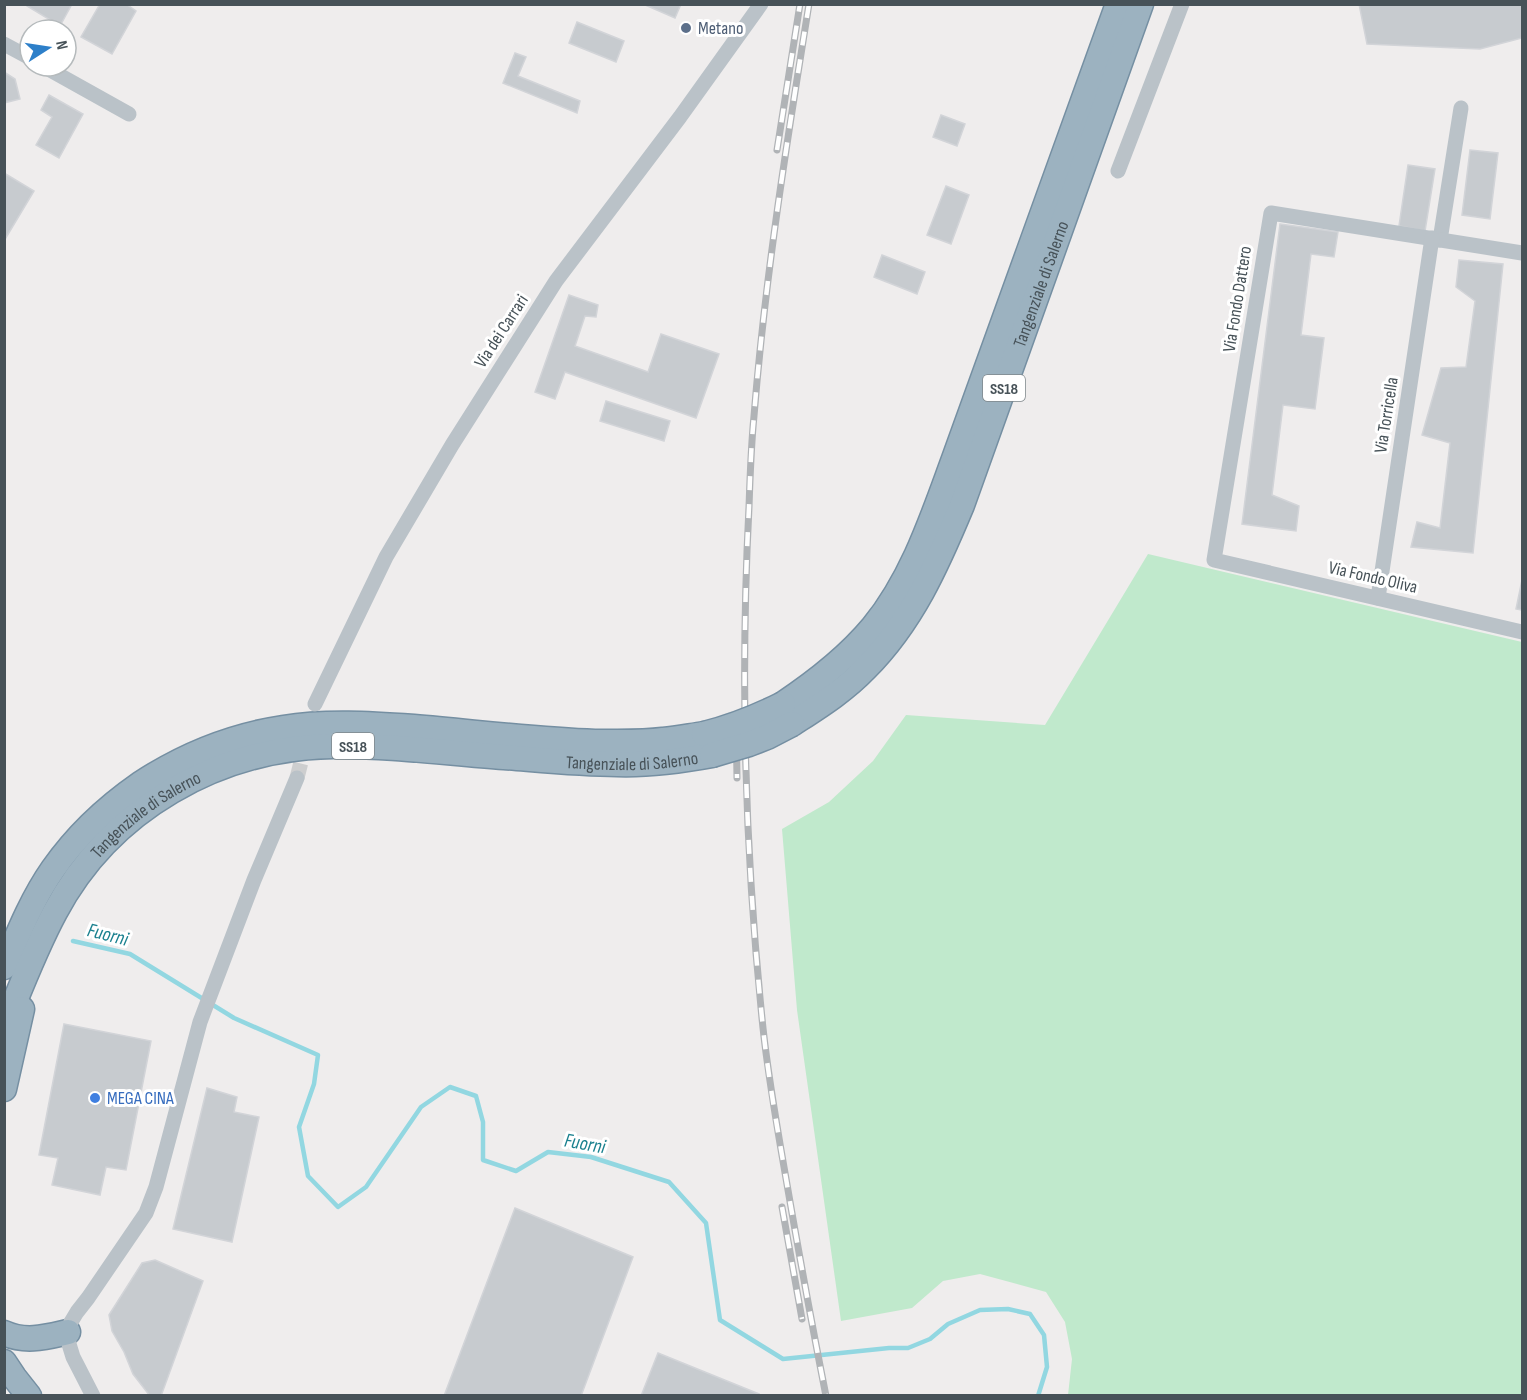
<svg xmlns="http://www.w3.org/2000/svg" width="1527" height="1400" viewBox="0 0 1527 1400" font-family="'Sofia Sans Condensed',sans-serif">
<rect width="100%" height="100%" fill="#efeded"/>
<path fill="#c0e9cc" d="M1148,554L1522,642V1395H1068L1072,1359L1065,1322L1046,1292L980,1274L943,1281L912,1308L841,1321L797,1010L782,829L829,802L873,761L906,715L1045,725Z"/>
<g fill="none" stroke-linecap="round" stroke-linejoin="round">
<path stroke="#92d7e1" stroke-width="4.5" d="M73,941L130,954L234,1018L318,1055L314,1084L299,1127L308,1176L338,1207L366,1187L421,1107L450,1087L476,1096L483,1122V1160L516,1171L548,1152L591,1157L669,1182L706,1223L720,1320L783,1359L889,1348H908L930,1339L948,1324L980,1310L1008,1309L1030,1314L1044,1335L1047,1367L1038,1396"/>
</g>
<g fill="#c7cbcf" stroke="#d2d4d8" stroke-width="1.5">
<path d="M28,4H72L60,26L27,6Z"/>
<path d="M100,4H126L136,11L112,54L81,37Z"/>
<path d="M643,4H681L675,18Z"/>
<path d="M1359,4H1522V38L1480,49L1367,44Z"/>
<path d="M577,22L624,41L616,62L569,43Z"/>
<path d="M515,53L526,57L518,76L580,101L577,113L503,83Z"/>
<path d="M4,72L15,79L20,99L4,103Z"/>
<path d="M49,95L83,114L59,158L36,145L52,117L41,110Z"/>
<path d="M941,115L965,124L957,146L933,137Z"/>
<path d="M1470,150L1498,153L1490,219L1462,215Z"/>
<path d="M1408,165L1435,169L1425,231L1399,226Z"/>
<path d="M4,173L34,191L4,241Z"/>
<path d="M946,186L969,195L951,244L927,235Z"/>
<path d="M1280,224L1338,232L1334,257L1311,254L1301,335L1324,338L1315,409L1283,405L1272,495L1299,506L1296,531L1242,524Z"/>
<path d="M882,255L925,272L917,294L874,277Z"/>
<path d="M1459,260L1503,264L1473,553L1411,547L1417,522L1440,528L1450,443L1422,435L1441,368L1466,367L1475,301L1456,287Z"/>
<path d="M569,295L598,305L596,317L585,316L575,346L648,372L661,334L719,354L696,418L565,372L555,399L535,392Z"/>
<path d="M606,401L670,421L664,441L600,421Z"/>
<path d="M1522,580V610L1516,609Z"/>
<path d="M64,1024L151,1041L126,1170L106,1167L100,1195L52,1185L58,1158L39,1155Z"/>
<path d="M207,1088L237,1097L234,1112L259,1117L232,1242L173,1229Z"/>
<path d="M515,1208L633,1257L581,1396H444Z"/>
<path d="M155,1260L203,1281L161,1396H150L133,1374L124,1352L112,1331L109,1315L142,1263Z"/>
<path d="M658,1353L759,1394L758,1396H641Z"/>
</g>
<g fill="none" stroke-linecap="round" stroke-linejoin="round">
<path stroke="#cdcecf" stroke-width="15" stroke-dasharray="15 8" stroke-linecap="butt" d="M297,778L306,742"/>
<g stroke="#758fa2" stroke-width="27">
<g id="trunk">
<path d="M783,704C816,682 848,657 873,627C913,578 933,516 954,459L1118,4"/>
<path id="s1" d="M792,724C818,707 844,691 865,669C912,622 937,565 962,505L1141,4"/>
<path d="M4,967C18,934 32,899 53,869C76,836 107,807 140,784C184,755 231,736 283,728C326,721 371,724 414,727C474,732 535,740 595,742C618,742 641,743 663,740C677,739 690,736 704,734"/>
<path id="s2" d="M4,1028C20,989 35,949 55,912C110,809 218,748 333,746C390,745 447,753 504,757C542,760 580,764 617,764C649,765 680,761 712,755"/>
<path d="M4,1089L22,1009"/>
<path d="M4,1333C26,1343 46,1337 68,1332"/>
<path d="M4,1362L14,1377L29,1396"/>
</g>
</g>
<g stroke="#bac2c8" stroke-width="15">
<path d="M4,44L30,58"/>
<path d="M43,66L129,114"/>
<path d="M1118,171L1182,4"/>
<path d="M1440,240L1461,108"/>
<path d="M1522,253L1271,213L1214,560L1522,632"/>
<path d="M1378,598L1432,238"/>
<path d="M315,704L386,557L452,445L518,341L556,281L680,117L761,4"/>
<path d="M93,1396L73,1357L69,1344L68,1332L71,1322L77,1312L88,1298L146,1213L156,1187L200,1022L254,880L297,778"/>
</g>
<use href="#trunk" stroke="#9cb2c0" stroke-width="24"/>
<g stroke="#b0b3b6" stroke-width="7">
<g id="rail">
<path d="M809,4C787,141 765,278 754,416C751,446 750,477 749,507C740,681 745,855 763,1028C768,1074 776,1121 784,1167C797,1243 811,1320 826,1396"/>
<path d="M777,150L800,4"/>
<path d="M736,718L737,778"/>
<path d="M782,1207L802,1319"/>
</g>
</g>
<use href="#rail" stroke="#fff" stroke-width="4.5" stroke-dasharray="14" stroke-linecap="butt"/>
<g stroke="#758fa2" stroke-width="27" stroke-linecap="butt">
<g id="trunk-bridge">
<path d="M704,734C732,727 757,717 783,704"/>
<path d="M712,755L749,744L767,737L792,724"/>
</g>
</g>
<use href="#trunk-bridge" stroke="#9cb2c0" stroke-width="24"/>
</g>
<circle fill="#5c6f8a" stroke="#fff" stroke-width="2" cx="686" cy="28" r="6"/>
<circle fill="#3f7fe0" stroke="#fff" stroke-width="2" cx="95" cy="1098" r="6"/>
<g text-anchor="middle" stroke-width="6" stroke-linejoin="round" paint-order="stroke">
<g fill="#fff" stroke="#7e868a" stroke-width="1.5">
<rect x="983" y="375" width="42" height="26" rx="4.5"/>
<rect x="332" y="733" width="42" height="26" rx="4.5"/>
</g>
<g font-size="16" font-weight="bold" fill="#475258">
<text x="1004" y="394">SS18</text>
<text x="353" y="752">SS18</text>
</g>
<g font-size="18" fill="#4e5e75" stroke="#fff" text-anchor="start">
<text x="698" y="34">Metano</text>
</g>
<g font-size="18" fill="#475258" stroke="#fff">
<text dy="6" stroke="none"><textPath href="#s1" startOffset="518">Tangenziale di Salerno</textPath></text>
<text transform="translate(1237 299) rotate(-81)" y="6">Via Fondo Dattero</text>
<text transform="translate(501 331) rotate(-57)" y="6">Via dei Carrari</text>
<text transform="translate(1386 415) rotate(-81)" y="6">Via Torricella</text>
<text transform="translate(1373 577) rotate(13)" y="6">Via Fondo Oliva</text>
<text dy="6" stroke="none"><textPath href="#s2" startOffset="766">Tangenziale di Salerno</textPath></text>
<text dy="6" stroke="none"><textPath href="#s2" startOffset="262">Tangenziale di Salerno</textPath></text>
</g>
<g font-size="18" fill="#366cbe" stroke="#fff" text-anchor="start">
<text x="107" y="1104">MEGA CINA</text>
</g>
<g font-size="20" font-style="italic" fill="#1b818f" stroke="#fff">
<text transform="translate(108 934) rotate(14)" y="7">Fuorni</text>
<text transform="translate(585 1143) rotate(10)" y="7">Fuorni</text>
</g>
</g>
<rect width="1527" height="1400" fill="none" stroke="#475258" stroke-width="12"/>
<g transform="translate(48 48) rotate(78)"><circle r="28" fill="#ffffff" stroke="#b5babc" stroke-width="1.5"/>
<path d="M0-4.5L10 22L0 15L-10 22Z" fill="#2d7fc9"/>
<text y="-9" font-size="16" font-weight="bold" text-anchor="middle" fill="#475258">N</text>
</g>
</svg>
